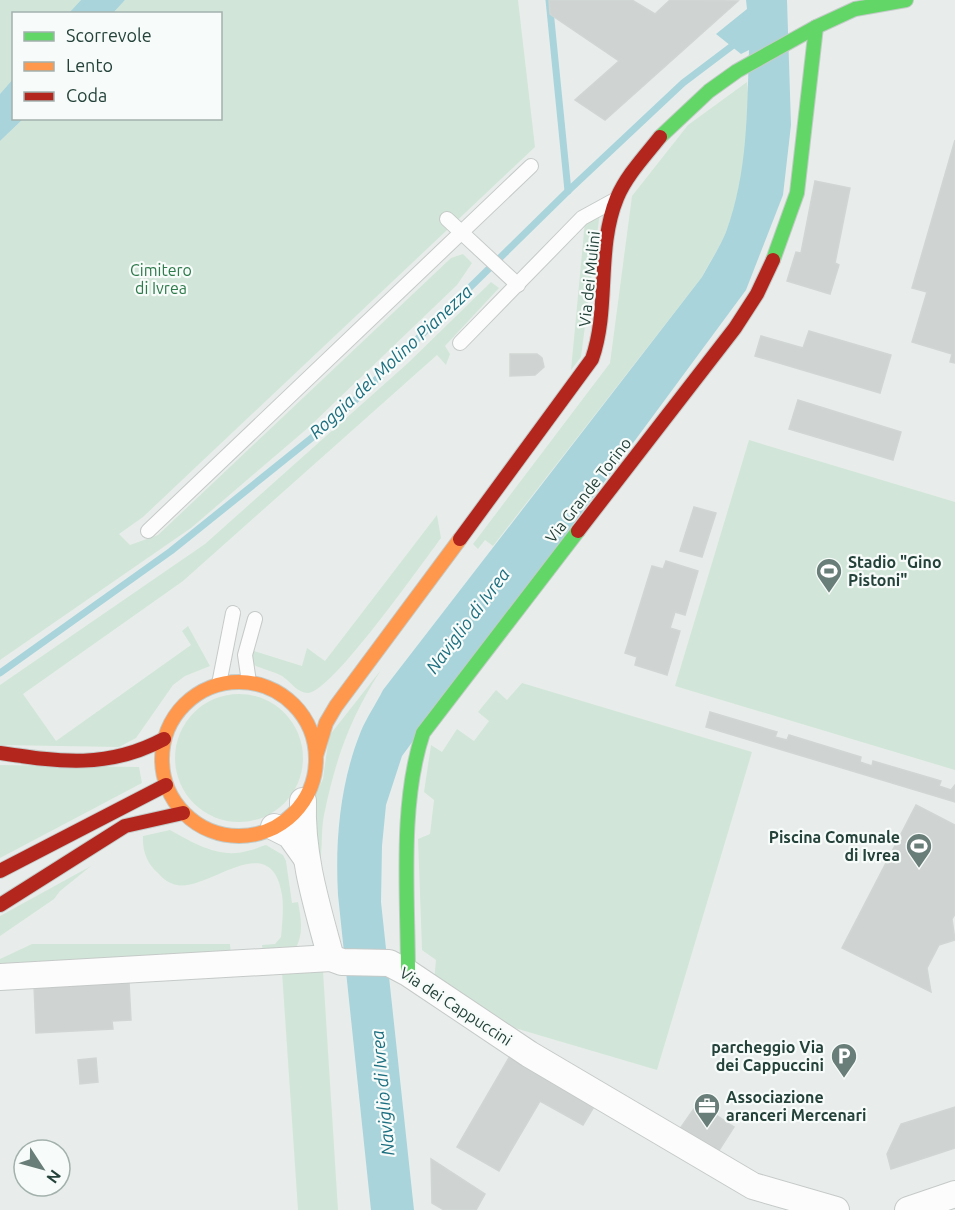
<svg xmlns="http://www.w3.org/2000/svg" width="955" height="1210" viewBox="0 0 955 1210" font-family="Ubuntu,sans-serif">
<rect width="100%" height="100%" fill="#e8edeb"/>
<g fill="#d1e6d8">
<path d="M0,0H81L69,13L14,14L13,79L0,94Z"/>
<path d="M125,0H518L535,147L143,517L119,534L130,545L158,535L451,258L463,254L472,263L457,285L309,427L191,528L0,660V141L23,119L220,118V14L113,13Z"/>
<path d="M747,82C753,130 743,188 726,232C720,248 709,262 702,277L493,546L485,540L478,549L473,544L610,363L632,196L688,125Z"/>
<path d="M600,212L581,357L571,370L585,221Z"/>
<path d="M491,282L499,288L445,346L450,354L446,365L437,355L183,581L23,694L56,741L191,645L182,631L188,626L210,666L185,676L173,685L136,738L119,747L0,745V685L205,544L408,363Z"/>
<path d="M749,440L955,502V770L675,686Z"/>
<path d="M437,515L441,538C423,562 331,693 308,693C297,693 290,681 282,676C271,670 257,669 249,661L251,650L302,666L307,648L325,661Z"/>
<path d="M381,670C349,720 336,758 324,815C320,835 324,856 317,874L307,811L323,779L329,736Z"/>
<path d="M522,683L752,752L657,1070L494,1022L434,981L436,960L422,950L418,839L430,834L434,800L424,792L431,745L442,752L457,729L474,741L489,721L478,712L496,690L507,700Z"/>
<circle cx="239" cy="758" r="64"/>
<path d="M0,765L139,767L142,783L0,858Z"/>
<path d="M170,830C193,843 220,859 247,851C254,850 259,847 266,845L283,855L286,861L292,903L298,902C301,917 304,935 295,949L263,955L262,945L275,944L281,937C282,924 284,909 282,895C271,826 208,892 177,885C170,884 163,879 158,873C147,864 142,850 143,836Z"/>
<path d="M91,866L60,891L54,899L0,936V916Z"/>
<path d="M32,944H230L231,957L0,967V959Z"/>
<path d="M323,971L338,1210H298L282,972Z"/>
</g>
<g fill="#a9d4db">
<path d="M81,0H125L113,13H69Z"/>
<path d="M746,0H787L791,125L783,195L746,290L402,756L386,805L382,846L381,902L414,1210H371L338,895C335,840 340,783 361,731C367,717 376,704 383,690L702,277C710,262 720,247 726,232C748,173 747,111 749,50L741,54L716,34L747,9Z"/>
<path d="M13,79L14,118L23,119L0,141V94Z"/>
</g>
<g fill="none" stroke-linecap="round" stroke-linejoin="round">
<g stroke="#a9d4db" stroke-width="7">
<path d="M549,0L568,191"/>
<path d="M0,673L171,551L339,416L568,191L683,83L732,46"/>
</g>
</g>
<g fill="#cfd4d2" stroke="#d1d6d4" stroke-width="1.5">
<path d="M549,0H632L655,14L670,0L738,1L605,120L575,100L619,61L550,14Z"/>
<path d="M955,140V363L950,362L952,354L912,342L927,292L912,288Z"/>
<path d="M815,181L850,188L835,263L839,265L830,294L787,281L796,252L801,253Z"/>
<path d="M809,331L891,355L880,393L755,356L761,336L803,348Z"/>
<path d="M510,354H537L542,358L544,367L535,375L510,376Z"/>
<path d="M798,400L901,432L893,460L789,429Z"/>
<path d="M694,507L716,513L702,557L680,551Z"/>
<path d="M666,561L698,571L685,615L675,612L670,628L680,631L667,675L635,665L637,657L625,653L652,566L663,569Z"/>
<path d="M710,712L777,732L775,737L787,740L789,735L861,757L860,762L872,766L873,761L941,781L939,786L951,790L955,785V802L706,727Z"/>
<path d="M916,805L955,825V914L952,919L955,940L939,945L927,968L931,992L842,948Z"/>
<path d="M129,982L131,1020L112,1021L113,1029L36,1033L34,986Z"/>
<path d="M510,1056L595,1105L583,1125L540,1101L499,1171L457,1147Z"/>
<path d="M96,1058L98,1082L80,1084L78,1060Z"/>
<path d="M698,1103L734,1127L716,1155L679,1130Z"/>
<path d="M955,1107V1148L891,1169L887,1154L901,1124Z"/>
<path d="M431,1159L485,1194L476,1210H444L432,1203Z"/>
</g>
<g fill="none" stroke-linecap="round" stroke-linejoin="round">
<g stroke="#c5cac8" stroke-width="16">
<g id="lane">
<path d="M447,219L518,285"/>
<path d="M460,343L582,218L613,201"/>
<path d="M148,531L531,166"/>
<path d="M249,682L245,655L255,619"/>
<path d="M219,684L233,613"/>
</g>
</g>
<g stroke="#c5cac8" stroke-width="28">
<g id="street">
<path d="M303,801C301,856 317,906 331,958"/>
<path d="M274,827L290,835L305,856"/>
<path d="M0,977L331,958L342,962L389,963L408,973L529,1054L753,1186L836,1210"/>
<path d="M908,1210L955,1194"/>
</g>
</g>
<g stroke="#c3cbc8" stroke-width="16">
<g id="fast">
<path d="M660,137L709,91L737,71L816,27L855,9L906,0"/>
<path d="M773,260L797,193L816,27"/>
<path d="M408,973C408,897 399,805 423,733L578,531"/>
</g>
</g>
<g stroke="#c3cbc8" stroke-width="16">
<g id="slow">
<circle cx="239" cy="759" r="77"/>
<path d="M316,756L326,723L336,706L460,539"/>
</g>
</g>
<g stroke="#c3cbc8" stroke-width="16">
<g id="jam">
<path d="M578,531L735,328L757,294L773,260"/>
<path d="M460,539L592,359C610,308 596,249 617,198C626,176 645,156 660,137"/>
<path d="M0,753C60,762 108,769 164,739"/>
<path d="M0,871L166,785"/>
<path d="M0,905L125,826L183,813"/>
</g>
</g>
<use href="#lane" stroke="#fcfcfc" stroke-width="14"/>
<use href="#street" stroke="#fcfcfc" stroke-width="26"/>
<use href="#fast" stroke="#63d668" stroke-width="14"/>
<use href="#slow" stroke="#ff974d" stroke-width="14"/>
<use href="#jam" stroke="#b3261e" stroke-width="14"/>
</g>
<defs>
<g id="stadium-pin" transform="scale(1.35)"><path d="M0 17L-7.5 6A9.5 9.5 0 1 1 7.5 6Z" fill="#697e78" stroke="#f7fbf9"/><path d="M0-5a6.5 5 0 1 0 0 10a6.5 5 0 1 0 0-10ZM-3.5-1.8h7v3.6h-7Z" fill="#fff"/></g>
<g id="parking-pin" transform="scale(1.35)"><path d="M0 17L-7.5 6A9.5 9.5 0 1 1 7.5 6Z" fill="#697e78" stroke="#f7fbf9"/><path d="M-3.5-5.5H1a3.5 3.5 0 0 1 0 7H-1V5.5H-3.5ZM-1-3.4V-.6H.8a1.4 1.4 0 0 0 0-2.8Z" fill="#fff"/></g>
<g id="office-pin" transform="scale(1.35)"><path d="M0 17L-7.5 6A9.5 9.5 0 1 1 7.5 6Z" fill="#697e78" stroke="#f7fbf9"/><path d="M-6-3h4V-5.5h4V-3h4V5H-6ZM-1-4.5V-3h2v-1.5ZM-6 0V1H6V0Z" fill="#fff"/></g>
</defs>
<g fill-rule="evenodd">
<use href="#stadium-pin" x="829" y="571"/>
<use href="#stadium-pin" x="919" y="846"/>
<use href="#parking-pin" x="844" y="1056"/>
<use href="#office-pin" x="707" y="1106"/>
</g>
<g text-anchor="middle" stroke-width="4.5" stroke-linejoin="round" paint-order="stroke">
<g font-size="16" fill="#2d7a4b" stroke="#f7fbf9">
<text x="161" y="276">Cimitero<tspan x="161" dy="18">di Ivrea</tspan></text>
</g>
<g font-size="16" fill="#24423a" stroke="#f7fbf9">
<text transform="translate(589 279) rotate(-84)" y="6">Via dei Mulini</text>
<text transform="translate(588 490) rotate(-52)" y="6">Via Grande Torino</text>
<text transform="translate(456 1006) rotate(33)" y="6">Via dei Cappuccini</text>
</g>
<g font-size="16" font-weight="bold" fill="#24423a" stroke="#f7fbf9" text-anchor="start">
<text x="848" y="568">Stadio "Gino<tspan x="848" dy="18">Pistoni"</tspan></text>
<text x="900" y="843" text-anchor="end">Piscina Comunale<tspan x="900" dy="18">di Ivrea</tspan></text>
<text x="824" y="1053" text-anchor="end">parcheggio Via<tspan x="824" dy="18">dei Cappuccini</tspan></text>
<text x="726" y="1103">Associazione<tspan x="726" dy="18">aranceri Mercenari</tspan></text>
</g>
<g font-size="18" font-style="italic" fill="#1c6f80" stroke="#f7fbf9">
<text transform="translate(391 362) rotate(-43)" y="6">Roggia del Molino Pianezza</text>
<text transform="translate(468 621) rotate(-53)" y="6">Naviglio di Ivrea</text>
<text transform="translate(383 1093) rotate(-95)" y="6">Naviglio di Ivrea</text>
</g>
</g>
<rect x="12" y="12" width="210" height="108" fill="#f7fbf9" stroke="#a3b1ad" stroke-width="1.5"/>
<rect x="24" y="32" width="30" height="9" fill="#63d668" stroke="#a3b1ad" stroke-width="1.5"/>
<text x="66" y="42" font-size="18" fill="#24423a">Scorrevole</text>
<rect x="24" y="62" width="30" height="9" fill="#ff974d" stroke="#a3b1ad" stroke-width="1.5"/>
<text x="66" y="72" font-size="18" fill="#24423a">Lento</text>
<rect x="24" y="92" width="30" height="9" fill="#b3261e" stroke="#a3b1ad" stroke-width="1.5"/>
<text x="66" y="102" font-size="18" fill="#24423a">Coda</text>
<g transform="translate(42 1168) rotate(126)"><circle r="28" fill="#f7fbf9" stroke="#a3b1ad" stroke-width="1.5"/>
<path d="M0-4.5L10 22L0 15L-10 22Z" fill="#697e78"/>
<text y="-9" font-size="16" font-weight="bold" text-anchor="middle" fill="#24423a">N</text>
</g>
</svg>
